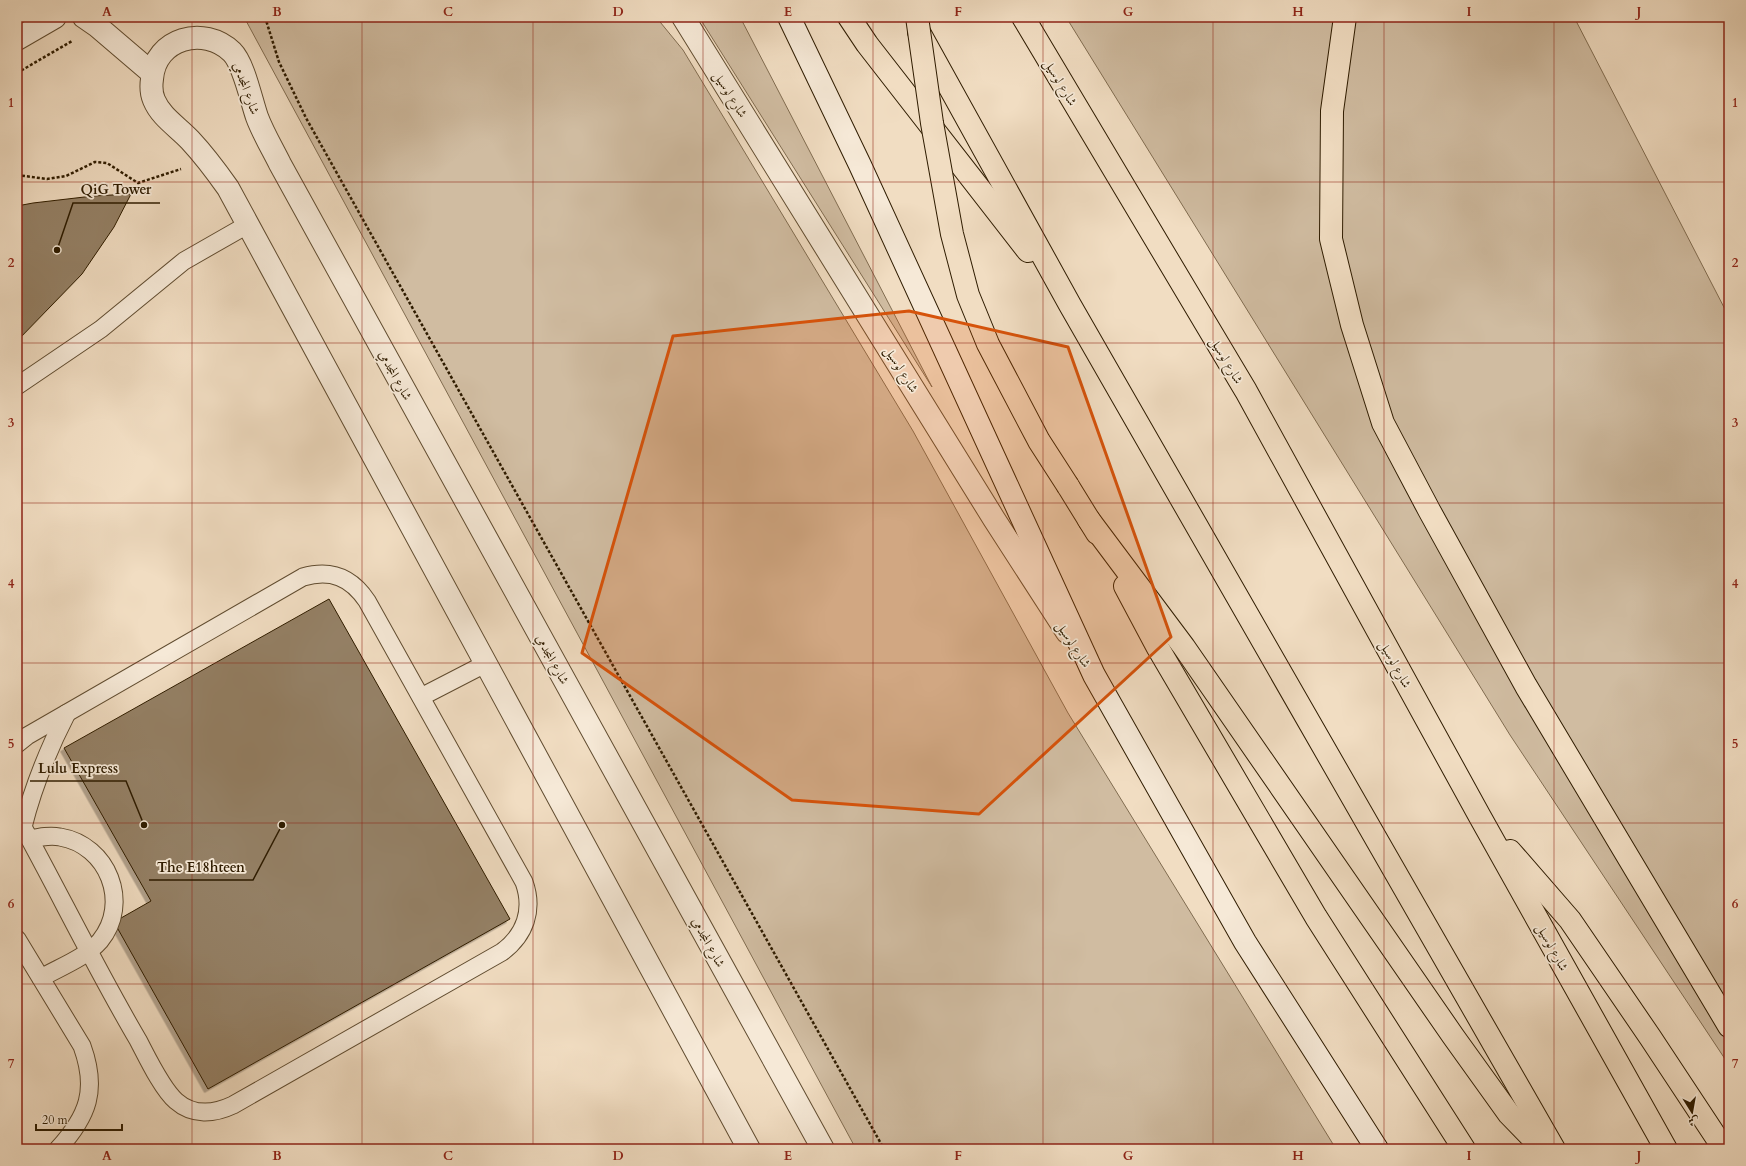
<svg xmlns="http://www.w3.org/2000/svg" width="1746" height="1166" viewBox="0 0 1746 1166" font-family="Cardo,Amiri,serif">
<defs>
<filter id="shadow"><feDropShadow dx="-3.5" dy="3.5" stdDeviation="0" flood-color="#0004"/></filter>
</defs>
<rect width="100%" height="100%" fill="#f1ddc2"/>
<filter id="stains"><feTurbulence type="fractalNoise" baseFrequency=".005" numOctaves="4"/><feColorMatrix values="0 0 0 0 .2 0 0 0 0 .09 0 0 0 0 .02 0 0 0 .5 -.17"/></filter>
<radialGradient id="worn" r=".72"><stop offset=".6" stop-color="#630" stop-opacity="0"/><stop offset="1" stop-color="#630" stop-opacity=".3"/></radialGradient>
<g fill="#d0bca1" stroke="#806c50">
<path d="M244,17H656L683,50L913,431L1068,713L1336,1149H856Z"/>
<path d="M699,17H740L932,387Z"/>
<path d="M1066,17H1574L1729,317V1065L1510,735Z"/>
</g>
<g fill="#948065" stroke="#2f1c00" filter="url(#shadow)">
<path d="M131,194L114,227L82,274L17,341V206L33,203L93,196Z"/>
<path d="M329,599L510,919L208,1089L114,922L151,901L64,748Z"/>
</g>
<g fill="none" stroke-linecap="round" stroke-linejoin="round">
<g stroke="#604c30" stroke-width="19">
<g id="lane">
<path d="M17,386L101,329L184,261L247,225"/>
<path d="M421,697L485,664"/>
<path d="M17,744L27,736L303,577C331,569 351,577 367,601L524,882C534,910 525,935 502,952L233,1105C214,1114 193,1116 176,1101C162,1089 147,1057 138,1040C95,967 58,890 17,816"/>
<path d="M23,827C33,787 48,750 67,713"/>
<path d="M30,839C40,837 50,835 60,837C108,845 131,903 100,941C85,958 60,967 41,978"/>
<path d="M17,939L82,1046C98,1090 88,1116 58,1149"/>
</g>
</g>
<g stroke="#604c30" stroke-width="24">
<g id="street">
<path d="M84,17L97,26L152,73"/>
<path d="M683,17L994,519L1067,632"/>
<path d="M17,39L55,17"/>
<path d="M749,1149L228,188C216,171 204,155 190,140C178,127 161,117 154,100C151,93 151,86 152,79C155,38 204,25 232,52C244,64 251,100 257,117C263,133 272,148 280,164L823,1149"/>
</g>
</g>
<g stroke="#2f1c00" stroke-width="24">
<path id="secondary" d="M789,17L860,165L1094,675L1245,942L1377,1149"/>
</g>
<g stroke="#2f1c00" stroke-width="24">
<path id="primary" d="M1345,17L1332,111L1331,239L1352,325L1383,423L1429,510L1526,686L1729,1026"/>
</g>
<g stroke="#2f1c00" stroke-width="24">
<g id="highway">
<path d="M849,17L867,44L1028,251"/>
<path d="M1023,17L1246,391L1479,815L1666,1149"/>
<path d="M919,32L1070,305L1554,1149"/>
<path d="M1068,486L1097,533"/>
<path d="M1089,520L1184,647L1453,1036L1509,1114L1543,1149"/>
<path d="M1125,586L1158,648L1316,917L1464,1149"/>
<path d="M1510,851L1570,920L1650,1037L1724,1149"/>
</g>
</g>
<g stroke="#2f1c00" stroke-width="2.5" stroke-dasharray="3 2" stroke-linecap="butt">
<path d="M265,17L279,62L306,118L884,1149"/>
<path d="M17,73L72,41"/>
<path d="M17,175L47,179L66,176L95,162L107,163L138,183L181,169"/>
</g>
<use href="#lane" stroke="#f6e9d7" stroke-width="17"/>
<use href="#street" stroke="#f6e9d7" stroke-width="22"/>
<use href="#secondary" stroke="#f6e9d7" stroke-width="22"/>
<use href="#primary" stroke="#f1ddc2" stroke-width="22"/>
<use href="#highway" stroke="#f1ddc2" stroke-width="22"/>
<g stroke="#2f1c00" stroke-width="24" stroke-linecap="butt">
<path id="highway-bridge" d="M917,17L932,123L952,234L968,295L988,344L1039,441L1068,486"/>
</g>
<use href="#highway-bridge" stroke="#f1ddc2" stroke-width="22"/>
</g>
<path fill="#d6530b" fill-opacity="0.2" stroke="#d6530b" stroke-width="3" stroke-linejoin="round" d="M909,311L1068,347L1171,637L979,814L792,800L582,653L673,336Z"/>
<path fill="none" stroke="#8f2418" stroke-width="1" stroke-opacity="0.55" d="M192,17V1149M362,17V1149M533,17V1149M703,17V1149M873,17V1149M1043,17V1149M1213,17V1149M1384,17V1149M1554,17V1149M17,182H1729M17,343H1729M17,503H1729M17,663H1729M17,823H1729M17,984H1729"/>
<g text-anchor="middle" stroke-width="3.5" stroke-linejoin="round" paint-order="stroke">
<g font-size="13" fill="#2f1c00" stroke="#f6e9d7">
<text transform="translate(1061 82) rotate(59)" y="5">شارع لوسيل</text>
<text transform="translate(247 88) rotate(70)" y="5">شارع المجدمي</text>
<text transform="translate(731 94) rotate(58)" y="5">شارع لوسيل</text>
<text transform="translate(1227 360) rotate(59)" y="5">شارع لوسيل</text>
<text transform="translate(902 369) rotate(58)" y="5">شارع لوسيل</text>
<text transform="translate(396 375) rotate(61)" y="5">شارع المجدمي</text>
<text transform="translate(1074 644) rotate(57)" y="5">شارع لوسيل</text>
<text transform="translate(553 659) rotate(61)" y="5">شارع المجدمي</text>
<text transform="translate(1396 664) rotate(61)" y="5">شارع لوسيل</text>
<text transform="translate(709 942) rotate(61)" y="5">شارع المجدمي</text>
<text transform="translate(1553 947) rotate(61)" y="5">شارع لوسيل</text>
</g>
</g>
<path fill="none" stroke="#2f1c00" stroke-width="1.5" d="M57 250L73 203H160M144 825L126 781H30M282 825L253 880H149"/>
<g fill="#2f1c00" stroke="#f6e9d7" stroke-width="1.5">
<circle cx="57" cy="250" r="4"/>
<circle cx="144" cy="825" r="4"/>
<circle cx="282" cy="825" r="4"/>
</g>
<g font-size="14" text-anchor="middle" font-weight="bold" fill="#2f1c00" stroke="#f6e9d7" stroke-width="3.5" stroke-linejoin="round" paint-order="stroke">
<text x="116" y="194">QiG Tower</text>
<text x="78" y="773">Lulu Express</text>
<text x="201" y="872">The E18hteen</text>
</g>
<rect width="1746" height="1166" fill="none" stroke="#f1ddc2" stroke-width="44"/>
<g transform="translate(1692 1112) rotate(169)" stroke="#f6e9d7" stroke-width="3" paint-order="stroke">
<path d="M0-3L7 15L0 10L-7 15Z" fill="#2f1c00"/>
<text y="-6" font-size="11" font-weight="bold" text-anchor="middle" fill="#2f1c00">ش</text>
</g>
<path d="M36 1124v6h86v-6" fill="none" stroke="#2f1c00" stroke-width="2"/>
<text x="42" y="1124" font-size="12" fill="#2f1c00" stroke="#f6e9d7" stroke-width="3" paint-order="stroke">20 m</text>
<rect x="22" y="22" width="1702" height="1122" fill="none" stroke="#8f2418" stroke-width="1.5"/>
<g font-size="13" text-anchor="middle" font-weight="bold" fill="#8f2418">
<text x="107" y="16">A</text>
<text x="277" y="16">B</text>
<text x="448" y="16">C</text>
<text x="618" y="16">D</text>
<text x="788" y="16">E</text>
<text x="958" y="16">F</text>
<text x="1128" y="16">G</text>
<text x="1298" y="16">H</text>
<text x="1469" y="16">I</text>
<text x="1639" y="16">J</text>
<text x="11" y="107">1</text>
<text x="1735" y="107">1</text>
<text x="11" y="267">2</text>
<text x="1735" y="267">2</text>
<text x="11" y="427">3</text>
<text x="1735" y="427">3</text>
<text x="11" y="588">4</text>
<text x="1735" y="588">4</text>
<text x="11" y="748">5</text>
<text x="1735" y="748">5</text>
<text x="11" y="908">6</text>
<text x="1735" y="908">6</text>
<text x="11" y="1068">7</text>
<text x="1735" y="1068">7</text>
<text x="107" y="1160">A</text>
<text x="277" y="1160">B</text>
<text x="448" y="1160">C</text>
<text x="618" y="1160">D</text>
<text x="788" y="1160">E</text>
<text x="958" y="1160">F</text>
<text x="1128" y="1160">G</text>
<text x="1298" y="1160">H</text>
<text x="1469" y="1160">I</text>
<text x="1639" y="1160">J</text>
</g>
<rect width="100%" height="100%" filter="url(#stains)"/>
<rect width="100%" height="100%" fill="url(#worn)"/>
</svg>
